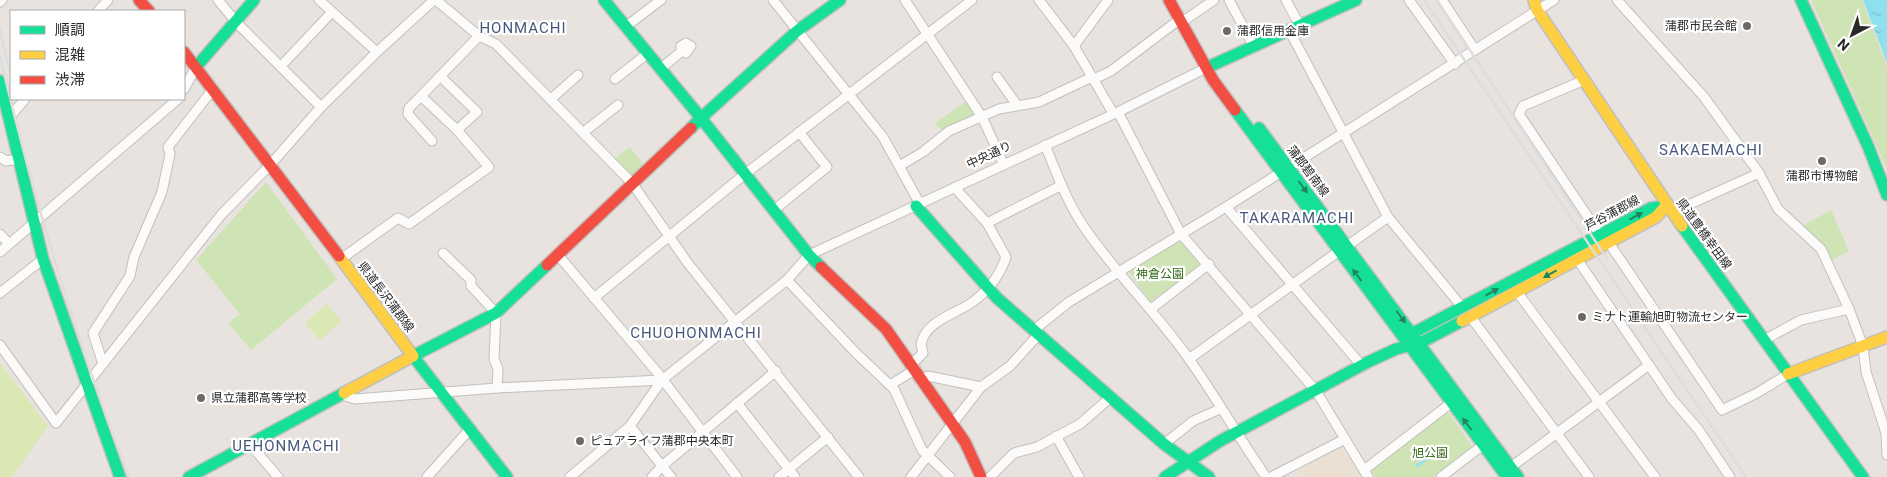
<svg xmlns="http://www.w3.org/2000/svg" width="1887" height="477" viewBox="0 0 1887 477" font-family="Roboto,'Noto Sans JP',sans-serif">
<defs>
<pattern id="water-ripples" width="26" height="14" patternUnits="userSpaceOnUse" patternTransform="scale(1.25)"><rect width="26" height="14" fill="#8ee0ed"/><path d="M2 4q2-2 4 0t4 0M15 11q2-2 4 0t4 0" fill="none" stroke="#7ac0cb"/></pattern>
</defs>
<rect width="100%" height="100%" fill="#e8e3de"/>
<path fill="#ece0d2" d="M1341,447L1361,477H1300L1295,468Z"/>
<g fill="#cfe4b5">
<path d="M1811,0H1862L1887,66V169Z"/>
<path d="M967,101L980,120L944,133L935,123Z"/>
<path d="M630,147L644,165L632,177L615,158Z"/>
<path d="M266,182L337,279L251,350L228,323L240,314L196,260Z"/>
<path d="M1831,210L1849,251L1827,263L1799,228Z"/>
<path d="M1181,239L1202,262L1201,265L1150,302L1129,272Z"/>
<path d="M1446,413L1450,414L1473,448L1435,477H1375L1371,470Z"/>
</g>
<g fill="#dbe8b3">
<path d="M327,304L341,321L320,340L305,323Z"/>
<path d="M0,363L48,426L12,477H0Z"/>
</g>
<path fill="url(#water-ripples)" d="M1863,0H1887V63Z"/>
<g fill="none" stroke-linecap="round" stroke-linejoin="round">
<path stroke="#8ee0ed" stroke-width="2.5" d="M1417,466L1441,448"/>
<g stroke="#c1c0c0" stroke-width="11">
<g id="street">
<path d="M218,0L236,22L321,107"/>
<path d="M319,0L377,52"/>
<path d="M436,0L479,36L496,44L632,183L687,262L859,477"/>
<path d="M773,0L883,137L920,204"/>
<path d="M905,0L982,117L1004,165"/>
<path d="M1039,0L1074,46L1113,113"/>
<path d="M1229,0L1254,47"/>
<path d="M1286,0L1300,26"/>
<path d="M1409,0L1455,64"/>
<path d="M1442,0L1475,50"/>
<path d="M1617,0L1704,97L1759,173L1778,209L1821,249L1849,309L1863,346L1866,372L1886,433L1887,455"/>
<path d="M0,2L2,0"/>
<path d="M98,11L108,0"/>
<path d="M1182,22L1214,0"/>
<path d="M625,27L661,0"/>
<path d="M1289,30L1388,217L1462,307"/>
<path d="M1074,46L1108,0"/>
<path d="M281,66L332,12"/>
<path d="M660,69L682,51L681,46L686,43L691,46L686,53L682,51"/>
<path d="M441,77L477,112L457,130"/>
<path d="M997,77L1017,105"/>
<path d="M615,79L647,54"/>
<path d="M1094,79L1111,71L1180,19"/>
<path d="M1582,81L1523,106L1519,114L1600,235"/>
<path d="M184,89L196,67"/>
<path d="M421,96L409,108L408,114L432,141"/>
<path d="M552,98L578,75"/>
<path d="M1118,112L1181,234L1316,391L1368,477"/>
<path d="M8,119L25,99"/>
<path d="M584,132L618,105"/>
<path d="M1045,145C1056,171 1066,200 1082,224C1114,272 1156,312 1189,359C1216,397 1239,438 1266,477"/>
<path d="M0,157L6,161L18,159"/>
<path d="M901,165L923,152L949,131L999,109L1039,102L1092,77"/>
<path d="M955,188L987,223L1062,185"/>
<path d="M1667,206L1677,210L1759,173"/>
<path d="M1226,207L1362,366"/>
<path d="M774,210L827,167L799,132"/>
<path d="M0,234L9,244"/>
<path d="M1609,243L1722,410L1757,393L1788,374"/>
<path d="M1347,246L1388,217"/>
<path d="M0,252L178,99"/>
<path d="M443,253L471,280V286L496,313L494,359L498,369L497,388"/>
<path d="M558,255L657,372L737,477"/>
<path d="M341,259L398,218L409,224L489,167L457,130L421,96L479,36"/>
<path d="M1577,259L1672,399L1698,429L1730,477"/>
<path d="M787,280L856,353L894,389L922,450L950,477"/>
<path d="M1517,292L1655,477"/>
<path d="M0,293L43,259"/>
<path d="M594,298L745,174L972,0"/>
<path d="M1151,309L1209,264"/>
<path d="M1470,316L1589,477"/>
<path d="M1034,330L1069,302L1226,207L1554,0"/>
<path d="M1764,340L1801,320L1849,309"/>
<path d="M0,345L56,423L221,215L271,164L321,107L377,52L434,0"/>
<path d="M1189,359L1339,251"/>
<path d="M103,364L93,333L130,276L134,257L162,192L170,154L168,147L213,89"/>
<path d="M912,364L923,353L921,344C926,320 957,314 974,301C990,289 1000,275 1006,257L987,223"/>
<path d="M922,379L928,376L981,387"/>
<path d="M890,385L916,369"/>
<path d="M342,395L355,399L497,388L662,380"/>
<path d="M737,403L795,477"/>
<path d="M630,426L671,477"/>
<path d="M1056,436L1079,477"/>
<path d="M250,444L278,477"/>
<path d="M1164,444L1193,421L1220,409"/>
<path d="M1511,467L1649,365"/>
<path d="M1364,470L1451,403"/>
<path d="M427,477L470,429"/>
<path d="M570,477L630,426L662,380L787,280L809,255L1118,112L1208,67"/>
<path d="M652,477L662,466L776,371"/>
<path d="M779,477L828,437"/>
<path d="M911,477L981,387L1010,366L1039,334"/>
<path d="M990,477L1014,453L1037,447L1080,424L1111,397"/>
<path d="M1271,477L1345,439"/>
<path d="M1441,477L1483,445"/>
</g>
</g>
<g stroke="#c1c0c0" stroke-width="14">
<g id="fast">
<path d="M604,0L701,118L691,128"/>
<path d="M1801,0L1868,146L1887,195"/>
<path d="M196,67L254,0"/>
<path d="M1208,67L1356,0"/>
<path d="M0,81L43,259L120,477"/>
<path d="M1235,110L1507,477"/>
<path d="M1259,128L1518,477"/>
<path d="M916,206L997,298L1164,444L1209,477"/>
<path d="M1682,226L1863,477"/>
<path d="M821,267L809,255L701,118L797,31L840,0"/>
<path d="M1409,339L1413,333L1651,208L1666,206"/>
<path d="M189,477L344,393"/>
<path d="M507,477L413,356L496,313L547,265"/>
<path d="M1165,477L1220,441L1368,362L1396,349L1420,343L1462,321"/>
</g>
</g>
<g stroke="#c1c0c0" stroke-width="14">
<g id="slow">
<path d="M1534,0L1537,10L1682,226"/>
<path d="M339,256L413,356L344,393"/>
<path d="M1462,321L1656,217L1666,206"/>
<path d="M1788,374L1887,337"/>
</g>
</g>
<g stroke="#c1c0c0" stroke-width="14">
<g id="jam">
<path d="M139,0L149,11"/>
<path d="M1169,0L1213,80L1235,110"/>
<path d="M184,52L339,256"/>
<path d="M547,265L691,128"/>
<path d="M821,267L886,329L965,442L981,477"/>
</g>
</g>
<use href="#street" stroke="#fcfbfa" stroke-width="9"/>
<use href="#fast" stroke="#16e098" stroke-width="11"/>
<use href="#slow" stroke="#ffcf43" stroke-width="11"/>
<use href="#jam" stroke="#f24e42" stroke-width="11"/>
<g stroke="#ddddde" stroke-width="2.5">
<path d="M1424,0L1746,477"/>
<path d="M1437,0L1607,259"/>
<path d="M0,29L8,66"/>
<path d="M0,57C34,200 76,340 129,477"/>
</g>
</g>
<defs><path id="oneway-solid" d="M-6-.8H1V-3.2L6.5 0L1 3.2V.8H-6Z" transform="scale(1.25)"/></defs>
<g fill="#208460">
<use href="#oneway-solid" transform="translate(1303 187) rotate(53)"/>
<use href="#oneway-solid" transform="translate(1636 216) rotate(-28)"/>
<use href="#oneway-solid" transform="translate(1550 274) rotate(151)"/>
<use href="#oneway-solid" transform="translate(1357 275) rotate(-126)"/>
<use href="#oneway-solid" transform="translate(1492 292) rotate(-28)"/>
<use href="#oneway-solid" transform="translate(1401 317) rotate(53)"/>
<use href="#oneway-solid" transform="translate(1467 424) rotate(-127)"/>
</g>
<g fill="#6c6a68" stroke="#fff" stroke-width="2">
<circle cx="1747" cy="26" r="5"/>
<circle cx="1227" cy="31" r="5"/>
<circle cx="1822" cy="161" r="5"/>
<circle cx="1582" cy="317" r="5"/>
<circle cx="201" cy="398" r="5"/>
<circle cx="580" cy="441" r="5"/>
</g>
<g text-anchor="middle" stroke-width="4.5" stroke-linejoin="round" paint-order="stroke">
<g font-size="12" fill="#292929" stroke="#fff" text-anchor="start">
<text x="1737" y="30" text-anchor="end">蒲郡市民会館</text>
<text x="1237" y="35">蒲郡信用金庫</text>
<text x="1822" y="180" text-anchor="middle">蒲郡市博物館</text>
<text x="1592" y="321">ミナト運輸旭町物流センター</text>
<text x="211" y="402">県立蒲郡高等学校</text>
<text x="590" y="445">ピュアライフ蒲郡中央本町</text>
</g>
<g font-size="12" fill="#292929" stroke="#fff">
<text transform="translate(989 155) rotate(-25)" y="4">中央通り</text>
<text transform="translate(1308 171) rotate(53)" y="4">蒲郡碧南線</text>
<text transform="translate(1612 213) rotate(-28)" y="4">芦谷蒲郡線</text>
<text transform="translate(1704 234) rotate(54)" y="4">県道豊橋幸田線</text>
<text transform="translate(386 297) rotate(53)" y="4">県道長沢蒲郡線</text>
</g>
<g font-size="12" fill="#326917" stroke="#fff">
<text x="1160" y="278">神倉公園</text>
<text x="1430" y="457">旭公園</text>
</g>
<g font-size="15" letter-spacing="1" fill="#48587c" stroke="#fff">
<text x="523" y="33">HONMACHI</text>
<text x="1711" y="155">SAKAEMACHI</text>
<text x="1297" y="223">TAKARAMACHI</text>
<text x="696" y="338">CHUOHONMACHI</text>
<text x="286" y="451">UEHONMACHI</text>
</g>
</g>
<rect x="10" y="10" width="175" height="90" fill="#ffffff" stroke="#a9a9a9"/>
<rect x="20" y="26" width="25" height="8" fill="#16e098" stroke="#a9a9a9"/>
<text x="55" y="35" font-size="15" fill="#292929">順調</text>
<rect x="20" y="51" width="25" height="8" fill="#ffcf43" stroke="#a9a9a9"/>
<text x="55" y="60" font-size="15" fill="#292929">混雑</text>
<rect x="20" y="76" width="25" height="8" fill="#f24e42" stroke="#a9a9a9"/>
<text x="55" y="85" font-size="15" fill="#292929">渋滞</text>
<g transform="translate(1852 35) rotate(221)" stroke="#ffffff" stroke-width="4" paint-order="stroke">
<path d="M0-4L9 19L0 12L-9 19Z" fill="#292929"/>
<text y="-8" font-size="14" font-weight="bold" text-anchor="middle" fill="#292929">N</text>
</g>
</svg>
